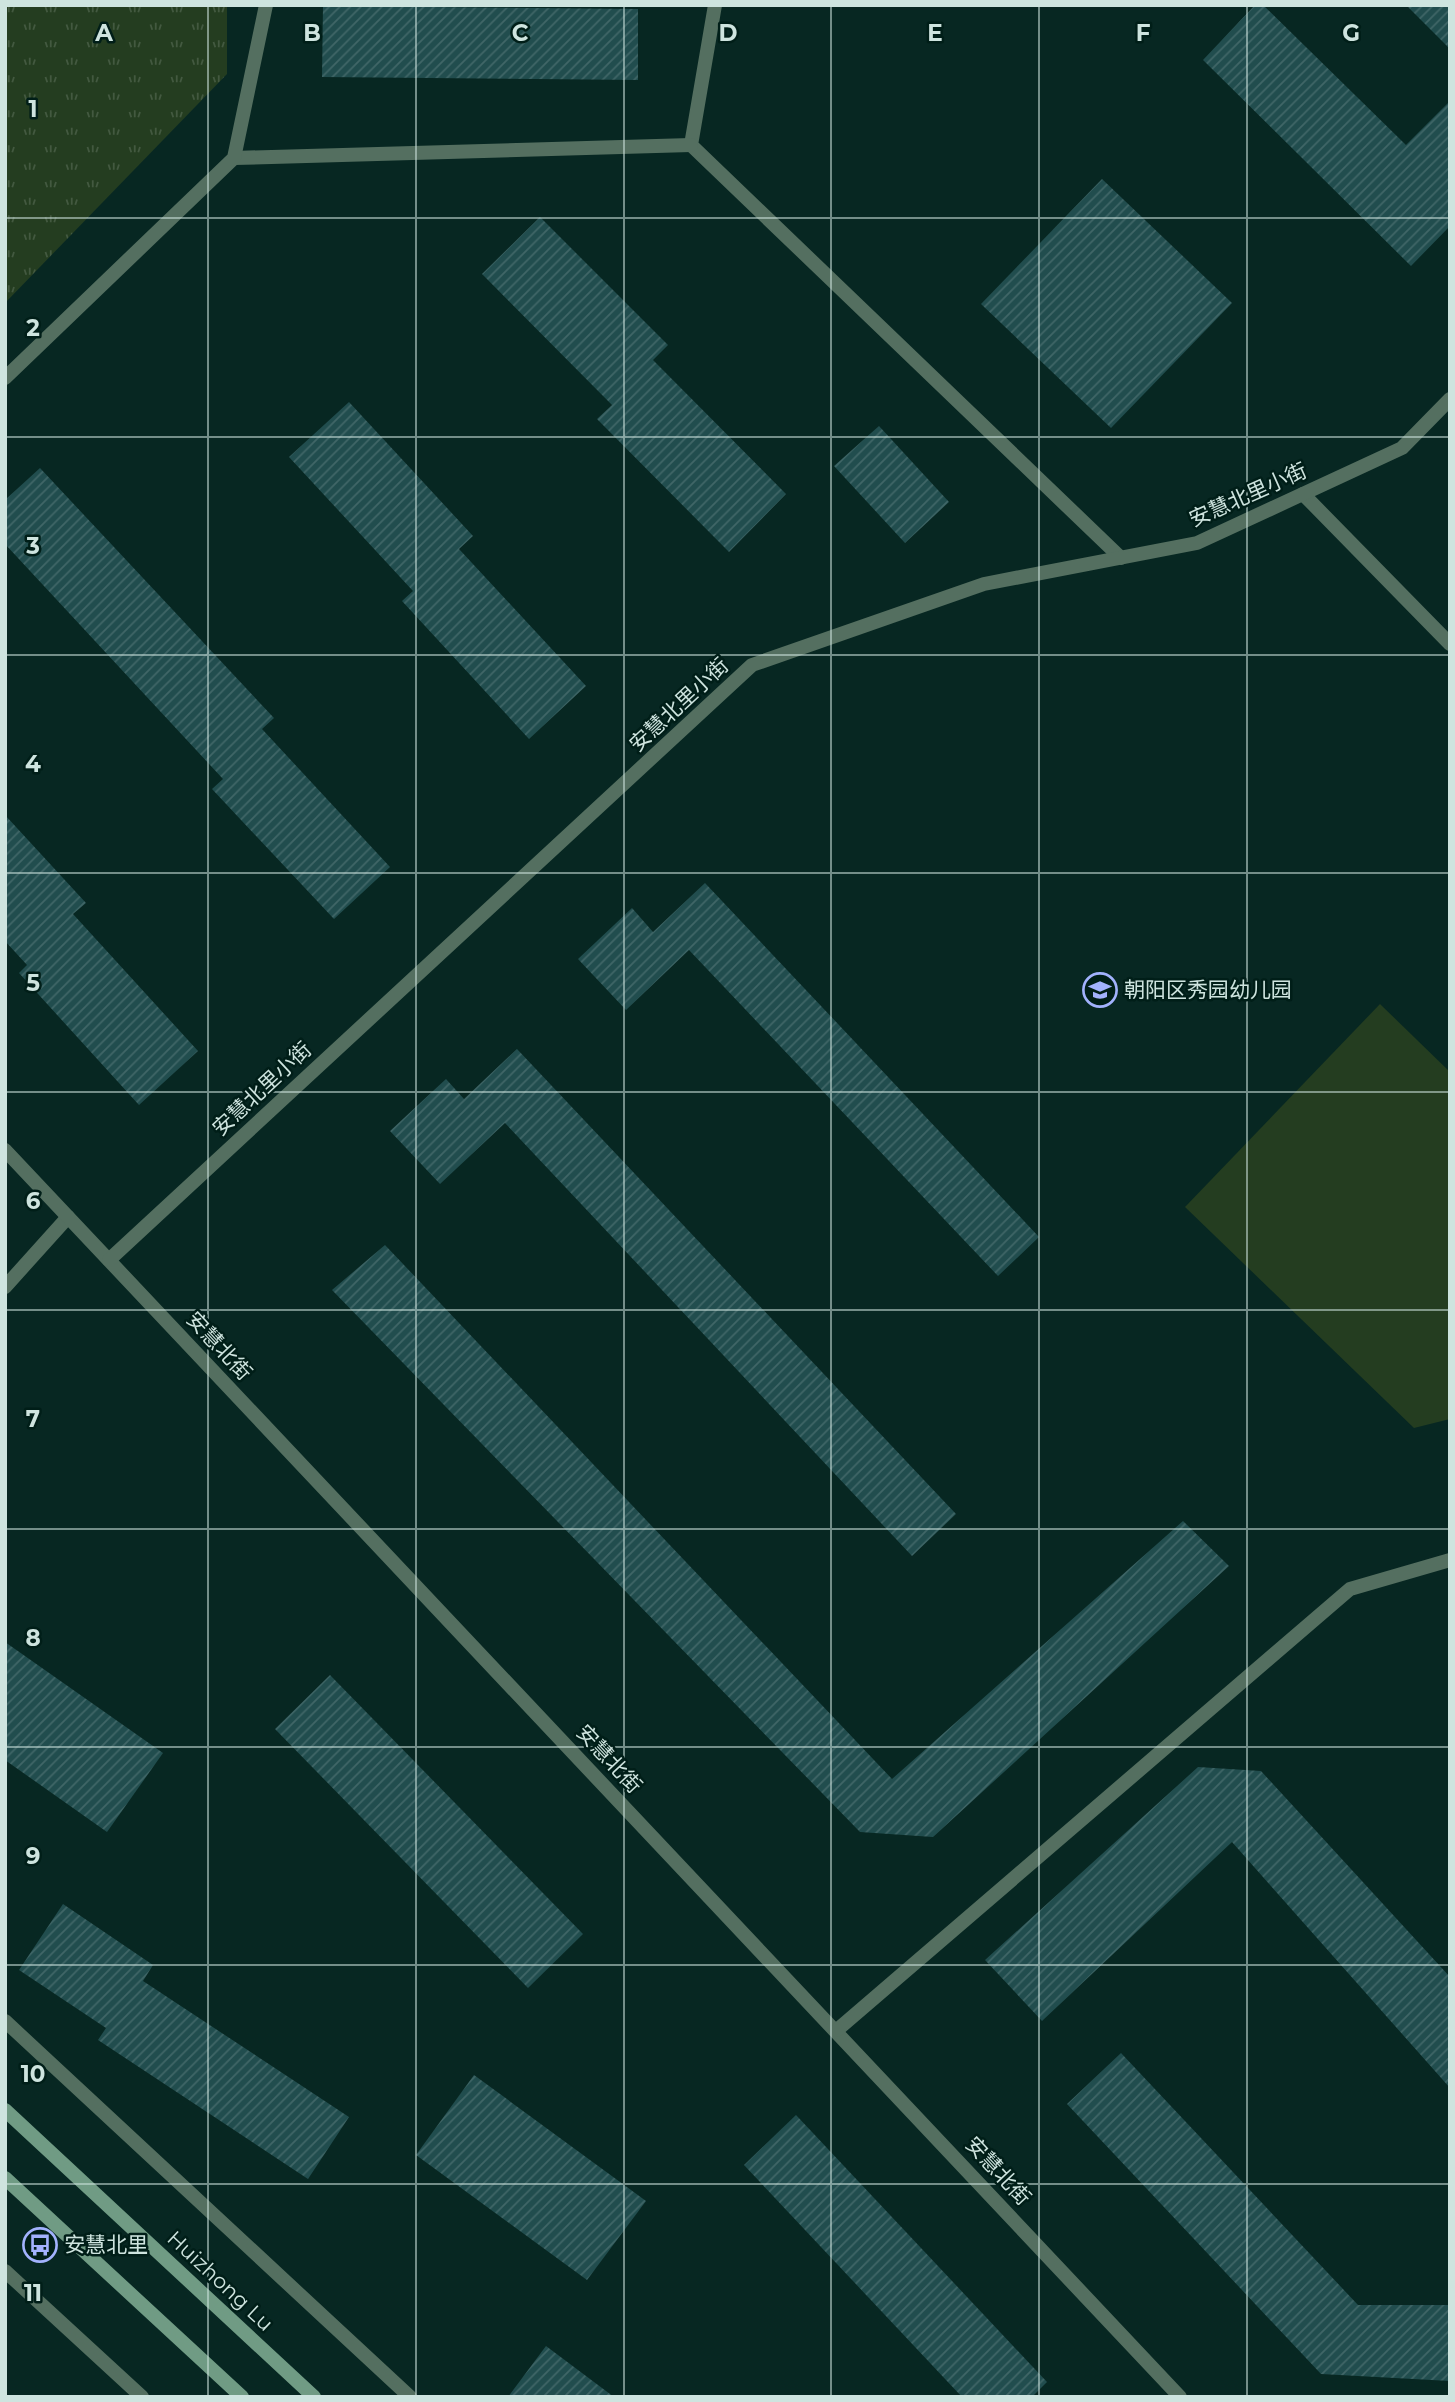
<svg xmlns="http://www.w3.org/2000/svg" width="1455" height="2402" viewBox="0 0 1455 2402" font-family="Montserrat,'Noto Sans SC',sans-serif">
<defs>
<pattern id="park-tufts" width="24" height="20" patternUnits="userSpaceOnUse" patternTransform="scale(1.75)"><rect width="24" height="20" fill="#243d20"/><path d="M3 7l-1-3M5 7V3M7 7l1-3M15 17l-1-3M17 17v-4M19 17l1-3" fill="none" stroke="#435940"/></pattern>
<pattern id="building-hatch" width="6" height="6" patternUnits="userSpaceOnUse" patternTransform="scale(1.75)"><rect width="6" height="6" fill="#214d4e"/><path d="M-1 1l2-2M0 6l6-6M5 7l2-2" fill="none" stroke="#406667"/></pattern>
</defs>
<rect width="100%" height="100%" fill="#072722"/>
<path fill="#243d20" d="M1380,1004L1450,1072V1419L1414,1428L1185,1207Z"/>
<path fill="url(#park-tufts)" d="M5,5H227V74L5,303Z"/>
<g fill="url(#building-hatch)">
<path d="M1255,5H1263L1406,145L1450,101V226L1411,266L1203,60Z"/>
<path d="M1406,5H1450V50L1447,46Z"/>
<path d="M323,6L638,9V80L322,77Z"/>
<path d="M1102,179L1232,303L1111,428L981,304Z"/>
<path d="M540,217L668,345L653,360L786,494L729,552L597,419L612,405L482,274Z"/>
<path d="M349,402L473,536L459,549L586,686L529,739L402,601L413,591L289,457Z"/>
<path d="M879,426L949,502L905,543L834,466Z"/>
<path d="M40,468L274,718L262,729L390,867L334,919L212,789L223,779L5,544V500Z"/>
<path d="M5,815L86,903L73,914L198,1051L139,1105L19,973L27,965L5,941Z"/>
<path d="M705,883L1039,1237L998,1276L689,950L626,1010L578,959L632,908L653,932Z"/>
<path d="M517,1049L956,1514L912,1556L505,1123L440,1184L390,1131L446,1079L464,1099Z"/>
<path d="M385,1245L892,1779L1183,1521L1229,1566L933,1837L860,1832L332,1290Z"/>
<path d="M5,1642L163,1753L107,1832L5,1760Z"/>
<path d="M330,1675L583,1934L528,1988L275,1729Z"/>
<path d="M1198,1767L1261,1771L1450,1977V2088L1232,1842L1042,2021L985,1960Z"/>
<path d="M63,1904L153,1965L143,1981L349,2117L308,2179L98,2040L106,2028L19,1970Z"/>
<path d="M1121,2053L1358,2305H1450V2381L1321,2374L1067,2104Z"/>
<path d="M474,2075L646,2201L587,2280L416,2155Z"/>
<path d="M796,2115L1047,2382L1032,2397H962L744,2165Z"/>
<path d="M546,2346L614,2397H508Z"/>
</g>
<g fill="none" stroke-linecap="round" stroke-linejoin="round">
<path stroke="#546f60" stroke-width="14" d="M5,1287L68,1217"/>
<g stroke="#546f60" stroke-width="14">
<path d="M715,5L691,145L1121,558"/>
<path d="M234,158L691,145"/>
<path d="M5,378L234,158L266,5"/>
<path d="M1303,494L1450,644"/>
<path d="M5,1150L1180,2397"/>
<path d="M109,1260L752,665L984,584L1197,543L1402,448L1450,399"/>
<path d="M837,2030L1350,1589L1450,1560"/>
</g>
<g stroke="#546f60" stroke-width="14">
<path d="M5,2021L410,2397"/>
<path d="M5,2271L142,2397"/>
</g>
<g stroke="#709b84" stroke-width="14">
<path d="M5,2110L314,2397"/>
<path d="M5,2178L242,2397"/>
</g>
</g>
<path fill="none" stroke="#cee4df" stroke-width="2" stroke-opacity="0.55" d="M208,5V2397M416,5V2397M624,5V2397M831,5V2397M1039,5V2397M1247,5V2397M5,218H1450M5,437H1450M5,655H1450M5,873H1450M5,1092H1450M5,1310H1450M5,1529H1450M5,1747H1450M5,1965H1450M5,2184H1450"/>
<defs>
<g id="school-ring" transform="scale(1.75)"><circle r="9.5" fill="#001e18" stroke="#a2b2fd" stroke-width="1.5"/><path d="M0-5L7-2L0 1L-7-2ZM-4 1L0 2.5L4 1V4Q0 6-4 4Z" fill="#a2b2fd"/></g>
<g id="bus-ring" transform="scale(1.75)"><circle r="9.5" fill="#001e18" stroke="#a2b2fd" stroke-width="1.5"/><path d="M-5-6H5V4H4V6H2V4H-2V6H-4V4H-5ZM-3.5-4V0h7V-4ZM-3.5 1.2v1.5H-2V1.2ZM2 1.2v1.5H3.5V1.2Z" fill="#a2b2fd"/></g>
</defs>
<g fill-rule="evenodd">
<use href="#school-ring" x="1100" y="990"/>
<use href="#bus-ring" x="40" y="2245"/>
</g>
<g text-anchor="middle" stroke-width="5" stroke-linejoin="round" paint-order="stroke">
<g font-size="21" fill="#cee4df" stroke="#001e18">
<text transform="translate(1248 495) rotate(-24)" y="7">安慧北里小街</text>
<text transform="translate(679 705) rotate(-43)" y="7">安慧北里小街</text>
<text transform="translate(262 1089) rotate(-43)" y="7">安慧北里小街</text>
<text transform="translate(219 1346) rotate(47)" y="7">安慧北街</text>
<text transform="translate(609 1759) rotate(47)" y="7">安慧北街</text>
<text transform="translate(998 2171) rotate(47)" y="7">安慧北街</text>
<text transform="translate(220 2281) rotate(43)" y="7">Huizhong Lu</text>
</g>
<g font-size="21" fill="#cee4df" stroke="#001e18" text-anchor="start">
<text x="1124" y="997">朝阳区秀园幼儿园</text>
<text x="64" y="2252">安慧北里</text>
</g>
</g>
<g font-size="23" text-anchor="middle" font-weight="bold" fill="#cee4df" stroke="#001e18" stroke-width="5" stroke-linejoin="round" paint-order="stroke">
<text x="104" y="41">A</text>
<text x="312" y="41">B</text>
<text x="520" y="41">C</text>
<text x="728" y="41">D</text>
<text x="935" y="41">E</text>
<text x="1143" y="41">F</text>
<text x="1351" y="41">G</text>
<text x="33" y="117">1</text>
<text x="33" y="336">2</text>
<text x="33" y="554">3</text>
<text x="33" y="772">4</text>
<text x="33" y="991">5</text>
<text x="33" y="1209">6</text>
<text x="33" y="1427">7</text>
<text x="33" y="1646">8</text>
<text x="33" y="1864">9</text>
<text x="33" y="2082">10</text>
<text x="33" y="2301">11</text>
</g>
<rect width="1455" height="2402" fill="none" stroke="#cee4df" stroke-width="14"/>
</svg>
